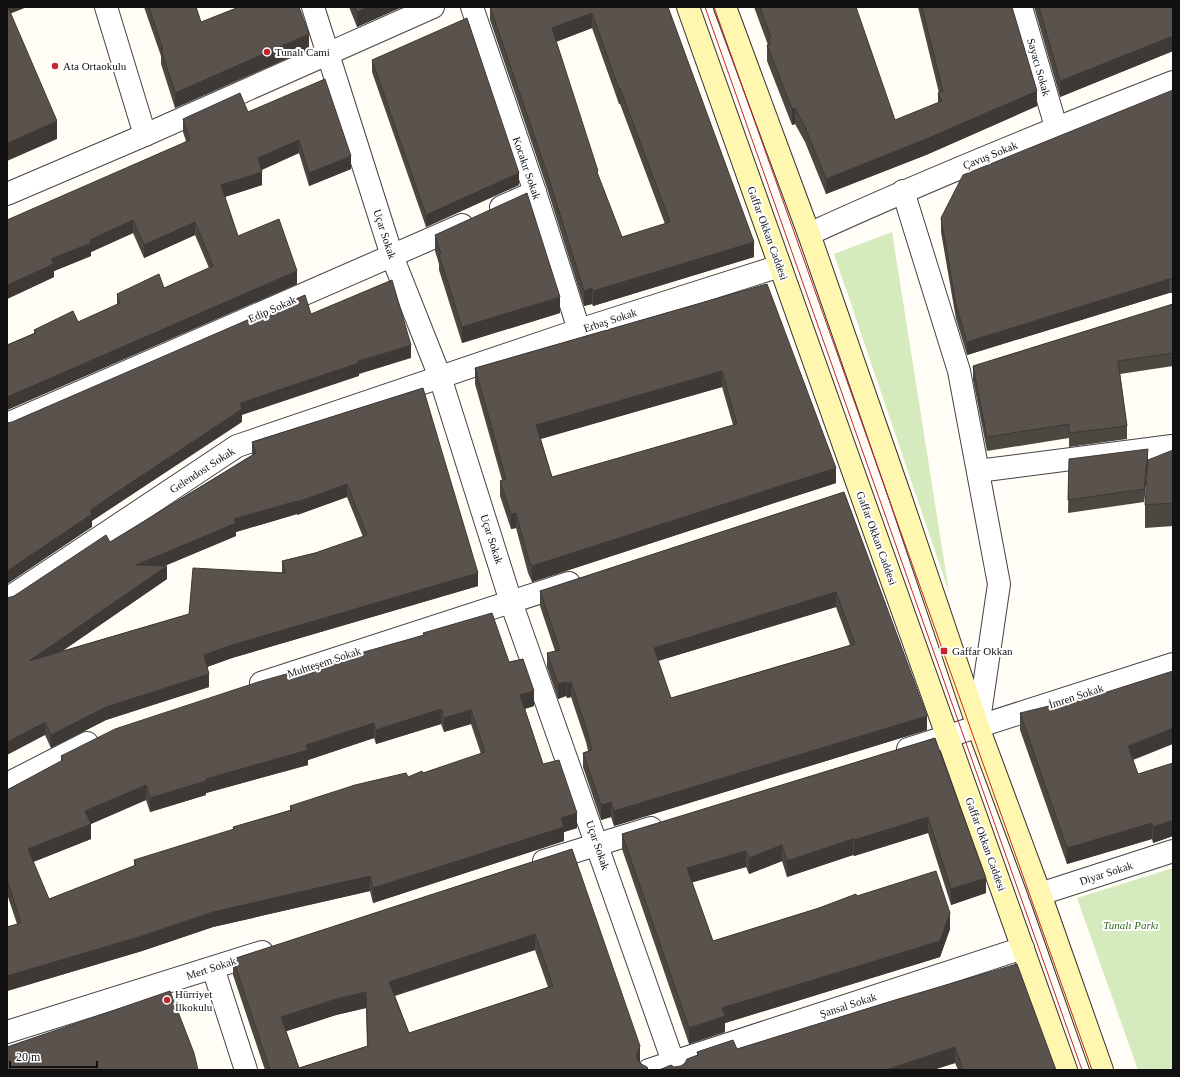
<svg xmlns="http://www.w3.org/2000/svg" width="1180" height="1077" viewBox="0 0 1180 1077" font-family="'Times New Roman',serif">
<rect width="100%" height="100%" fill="#fffdf5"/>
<g fill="#d5ebbd">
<path d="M892,232L949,592L834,254Z"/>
<path d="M1173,868V1070H1138L1077,898Z"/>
</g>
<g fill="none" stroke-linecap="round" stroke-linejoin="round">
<g stroke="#444" stroke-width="24">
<g id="minor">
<path d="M106,7L145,135"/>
<path d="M313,7L392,256L440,377L511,602L676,1070"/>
<path d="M472,7L535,192L579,330"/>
<path d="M1021,7L1056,127"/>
<path d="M903,191L959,371L999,584L978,727"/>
<path d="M7,194L145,135L433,7"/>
<path d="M501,207L535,192"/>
<path d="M809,234C929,179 1050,130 1173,82"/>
<path d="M7,424L462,225"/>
<path d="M978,471L1172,446"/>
<path d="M7,599L237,446L579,330L780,266"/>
<path d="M261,683L569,583"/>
<path d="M908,749L1173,664"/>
<path d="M7,784L87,743"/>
<path d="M544,861L651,828"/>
<path d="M1040,894L1173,851"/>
<path d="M213,968L246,1070"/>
<path d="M7,1032L262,952"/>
<path d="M649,1070L1023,948"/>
</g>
</g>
<g stroke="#333" stroke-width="24">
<g id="secondary">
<path d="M688,7L1066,1070"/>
<path d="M725,7L809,234L900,496L978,727L1040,894L1102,1070"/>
</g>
</g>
<use href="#minor" stroke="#fff" stroke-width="22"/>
<use href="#secondary" stroke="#fff6b0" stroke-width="22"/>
<g stroke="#c4262e" stroke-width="1">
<path d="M705,7L1082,1070"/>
<path d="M714,7L1092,1070"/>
</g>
</g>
<g fill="#4d4742" fill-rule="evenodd">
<path d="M144,7H196L201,22L309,49L175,108L161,64V56Z"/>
<path d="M349,7H402L357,27Z"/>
<path d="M490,7H668L754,257L593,306L592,304L584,306L547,188L490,20ZM592,28L619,104H620L665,224L622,237L598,176L556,42Z"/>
<path d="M754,7H852L895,120L938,103V93H939L918,7H1012L1037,106L926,155L826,194L805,142L795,124L792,125L767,61V45H768Z"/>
<path d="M1034,7H1173V51L1060,97Z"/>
<path d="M372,60L519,185L426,227L372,72Z"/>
<path d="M1173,90V293H1169L967,355L956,319L941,232V218Z"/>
<path d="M248,112L351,169L309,186L299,153L262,170V185L225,197L238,236L297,284L7,410V345L34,333V330L78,322L117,305V294L164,288L209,268L195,235L144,258L133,233L91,252V256L54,271V277L7,299L186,141L183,132V119Z"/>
<path d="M435,235L560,313L462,343L439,270V264L435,251Z"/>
<path d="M767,284L836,483L532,582L528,573L516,528L511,529L500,496V481L502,480L475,384V368ZM722,387L733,425L552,477L541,439Z"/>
<path d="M1173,304V366L1120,374L1127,426V439L1069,447V438L987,451L973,380V366Z"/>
<path d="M423,388L478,586L232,658L207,667L209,687L106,720L51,748L45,735L14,596L110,542L252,455V442ZM347,497L363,537L315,553L282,561V573L189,614L62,651L167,579L164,566L236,536V532L297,514V515Z"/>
<path d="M1173,450V526L1145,528V505Z"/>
<path d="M1069,459L1148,462L1144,502L1068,513Z"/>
<path d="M844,492L927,730L614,826L611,817L601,820L583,767V753L588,751L586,742L571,697L567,698L566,696L558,699L547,667V653L555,651L540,606V591ZM836,607L850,645L671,698L658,661Z"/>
<path d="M423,633L509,662L534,706L525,709L543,764L577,828L564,832V841L373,903L370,891L213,927L142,951L7,991V927L17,924L7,894V790L61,761V756L423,636ZM441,724L444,732L471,724L481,754L423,773L290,806V810L233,827V830L134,860V866L49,899L33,862L91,839V824L146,800L150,812L206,795V793L308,765V760L374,738L376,744Z"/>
<path d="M1020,713L1133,760L1138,774L1173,763V836L1153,843L1152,839L1067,864L1020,730Z"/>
<path d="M935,738L986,893L951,905L928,833L854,856L853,855L787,877L782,861L749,874L746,867L692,882L713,941L857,896L950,929L940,957L725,1023V1032L689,1044L622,849V834Z"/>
<path d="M572,849L640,1062L648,1070H265L233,975V959ZM535,950L548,987L409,1033L395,996ZM366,1008L367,1046L299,1068L286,1031L336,1015Z"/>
<path d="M895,1000L1056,1070H958L955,1063L933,1070H659L681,1066L697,1055V1052L737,1049Z"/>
</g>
<g fill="#3f3936">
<path d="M7,7H27L7,15Z"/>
<path d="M368,7H402L357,27V12Z"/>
<path d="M592,13V28L552,43V28Z"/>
<path d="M309,34V49L175,108V93Z"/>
<path d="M1173,36V51L1060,97V81Z"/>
<path d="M620,88V104H619V89Z"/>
<path d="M1037,91V106L926,155L826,194V179Z"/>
<path d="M795,108V124L792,125V109Z"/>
<path d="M57,121V139L7,161V143Z"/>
<path d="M299,140V153L258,171V158Z"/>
<path d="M351,156V169L309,186V173Z"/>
<path d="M262,172V185L221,198V185Z"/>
<path d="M519,173V185L426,227V215Z"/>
<path d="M133,220V233L91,252V256L54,271V277L7,299V285L51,259Z"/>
<path d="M195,222V235L144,258V245Z"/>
<path d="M754,242V257L593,306V291Z"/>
<path d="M297,271V284L7,410V397Z"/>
<path d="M1169,279V293L967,355V342Z"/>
<path d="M592,288V304L584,306V291Z"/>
<path d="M560,297V313L462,343V327Z"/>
<path d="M411,345V358L359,374V376L242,415V422L92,521V527L7,584V571L90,510L240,403L358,361Z"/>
<path d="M722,371V387L536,440V425Z"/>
<path d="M1148,449V462L1144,502V489Z"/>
<path d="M836,468V483L532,582V566Z"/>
<path d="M347,484V497L297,515V502Z"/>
<path d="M297,501V514L236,532V536L136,578V565L234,519Z"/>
<path d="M516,513V528L511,529V514Z"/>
<path d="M167,566V579L29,674V661Z"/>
<path d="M478,573V586L232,658L204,668V655L232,645Z"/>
<path d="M836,592V607L654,662V648Z"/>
<path d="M209,674V687L106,720L51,748V735L106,707Z"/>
<path d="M566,682V696L558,699V684Z"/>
<path d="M571,682V697L567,698V684Z"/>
<path d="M534,691V706L520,710V695Z"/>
<path d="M441,709V724L376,744V730Z"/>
<path d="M471,710V724L444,732V718Z"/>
<path d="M927,716V730L614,826V811Z"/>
<path d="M45,722V735L7,755V742Z"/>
<path d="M374,723V738L308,760V765L206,793V795L150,812V798Z"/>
<path d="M1173,728V744L1128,762V746Z"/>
<path d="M146,785V800L86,826L91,824V839L28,864V849L85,811Z"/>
<path d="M611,802V817L601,820V805Z"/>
<path d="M577,813V828L564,832V841L373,903V888L561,818Z"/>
<path d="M928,817V833L854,856V840Z"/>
<path d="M1173,820V836L1153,843V827Z"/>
<path d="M1152,823V839L1067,864V848Z"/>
<path d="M853,839V855L787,877V861Z"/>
<path d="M782,845V861L749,874V858Z"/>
<path d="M746,851V867L687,884V868Z"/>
<path d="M370,876V891L213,927L142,951L7,991V976L213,912Z"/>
<path d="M986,878V893L951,905V889Z"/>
<path d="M950,913V929L940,957L725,1023V1032L689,1044V1028L722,1008Z"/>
<path d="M535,934V950L389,997V982Z"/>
<path d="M366,992V1008L336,1015L281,1033V1017L336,999Z"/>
<path d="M640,1046V1061L637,1068V1052Z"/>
<path d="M955,1047V1063L933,1070H886Z"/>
</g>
<g fill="#5a524d" stroke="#3f3936" fill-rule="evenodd">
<path d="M7,7H8L57,121L7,143Z"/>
<path d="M149,7H196L201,22L239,7H299L309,34L175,93L161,49H163Z"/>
<path d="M355,7H368L357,12Z"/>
<path d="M490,7H668L754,242L593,291L592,288L584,291L547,173ZM592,13L619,89L620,88L670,222L622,237L597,172L598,171L552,28Z"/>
<path d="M760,7H852L853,8L856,7L895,120L942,101L938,93L943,91L922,7H1012L1037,91L926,139L826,179L805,127L795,108L792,109L767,45L771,44L768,39L771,38Z"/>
<path d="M1039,7H1173V36L1060,81Z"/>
<path d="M467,18L519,173L426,215L372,60Z"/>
<path d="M325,79L351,156L309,173L299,140L258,158L262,172L221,185L238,236L279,219L297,271L7,397V345L36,333L34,330L73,311L78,322L120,303L117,294L159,274L164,288L213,266L195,222L144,245L133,220L90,240L91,243L51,259L54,264L7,285V220L190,140L183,119L240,93L248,112Z"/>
<path d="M1173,90V279H1169L967,342L956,305L941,218L963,175Z"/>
<path d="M527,193L560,297L462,327L439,255L441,254L435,235Z"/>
<path d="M392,280L411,345L358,361L359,363L240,403L242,409L90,510L92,514L7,571V423L12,422L305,295L311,314Z"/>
<path d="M767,284L836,468L532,566L528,557L516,513L511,514L500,481L506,479L475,368ZM722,371L737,424L552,477L536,425Z"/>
<path d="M1173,304V353L1118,361L1127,426L1069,433V424L987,437L973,366Z"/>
<path d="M423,388L478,573L232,645L204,655L209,674L106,707L51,735L45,722L7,742V598L14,596L106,535L110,542L256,453L252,442ZM347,484L367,535L315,553L282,561L286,573L193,568L189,614L29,661L167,566L136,565L236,523L234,519L297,501V502Z"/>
<path d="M1148,449L1144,489L1068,500L1069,459Z"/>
<path d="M1173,450V503L1145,505L1148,460Z"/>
<path d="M844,492L927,716L614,811L611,802L601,805L583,753L592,750L586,728L571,682L567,684L566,682L558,684L547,653L560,650L540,591ZM836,592L855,644L671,698L654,648Z"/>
<path d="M492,613L509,662L523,659L534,691L520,695L543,764L559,760L577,813L561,818L564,827L373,888L370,876L213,912L142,936L7,976V927L21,923L7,879V790L63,760L61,756L115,729L258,682L424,635L423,633ZM441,709L444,718L471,710L485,752L423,773L422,771L408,777L406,773L355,785L290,806L292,810L233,827L234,829L134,860L136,865L49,899L28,849L91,824L85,811L146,785L150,798L206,781V779L308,750L306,745L374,723L376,730Z"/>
<path d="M1173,671V728L1128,746L1138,774L1173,763V820L1153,827L1152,823L1067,848L1020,713L1107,692Z"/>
<path d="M935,738L986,878L951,889L928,817L854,840L853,839L787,861L782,845L749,858L746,851L687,868L713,941L819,908L856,894L857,896L936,871L950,913L940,941L722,1008L725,1016L689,1028L622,834Z"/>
<path d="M572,849L640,1046L637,1052V1059L641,1064L647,1067L648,1070H525L524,1069L520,1070H270L233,959ZM535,934L553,986L409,1033L389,982ZM366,992L368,1046L299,1068L281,1017L336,999Z"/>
<path d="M1017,964L1056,1070H963L955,1047L886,1070H659L671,1065L674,1067L681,1066L685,1063L687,1059L698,1055L697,1052L733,1040L737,1049L895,1000Z"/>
<path d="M170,991L194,1053L198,1070H7V1047Z"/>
</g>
<g fill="#c4262e" stroke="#fff" stroke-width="1.5">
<circle cx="267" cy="52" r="4"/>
<circle cx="55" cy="66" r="4"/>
<rect x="940" y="647" width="8" height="8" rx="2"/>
<circle cx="167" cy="1000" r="4"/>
</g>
<g text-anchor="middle" stroke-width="4" stroke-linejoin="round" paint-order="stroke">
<g font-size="11" fill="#111" stroke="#fff" text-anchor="start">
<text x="275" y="56">Tunalı Cami</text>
<text x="63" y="70">Ata Ortaokulu</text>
<text x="952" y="655">Gaffar Okkan</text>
<text x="175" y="998">Hürriyet<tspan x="175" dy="13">İlkokulu</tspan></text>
</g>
<g font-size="11" fill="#111" stroke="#fff">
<text transform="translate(1039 67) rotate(74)" y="4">Sayacı Sokak</text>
<text transform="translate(990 155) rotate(-22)" y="4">Çavuş Sokak</text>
<text transform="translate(527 168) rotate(71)" y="4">Kocakır Sokak</text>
<text transform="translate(768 233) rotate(70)" y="4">Gaffar Okkan Caddesi</text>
<text transform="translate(385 234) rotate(72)" y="4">Uçar Sokak</text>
<text transform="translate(272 309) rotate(-24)" y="4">Edip Sokak</text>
<text transform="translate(610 320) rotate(-18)" y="4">Erbaş Sokak</text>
<text transform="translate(202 470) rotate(-33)" y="4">Gelendost Sokak</text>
<text transform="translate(877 538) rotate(70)" y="4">Gaffar Okkan Caddesi</text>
<text transform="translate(492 539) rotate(72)" y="4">Uçar Sokak</text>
<text transform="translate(324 662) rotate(-18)" y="4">Muhteşem Sokak</text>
<text transform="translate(1076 696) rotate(-18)" y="4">İmren Sokak</text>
<text transform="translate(986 844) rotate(70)" y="4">Gaffar Okkan Caddesi</text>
<text transform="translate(598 845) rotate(71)" y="4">Uçar Sokak</text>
<text transform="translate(1106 873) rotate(-18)" y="4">Diyar Sokak</text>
<text transform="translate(211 968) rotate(-18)" y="4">Mert Sokak</text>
<text transform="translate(848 1005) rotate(-18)" y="4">Şansal Sokak</text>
</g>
<g font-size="11" font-style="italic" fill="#2f6b1f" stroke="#fff">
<text x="1131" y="929">Tunalı Parkı</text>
</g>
</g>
<rect width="1180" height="1077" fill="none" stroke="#111111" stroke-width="16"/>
<path d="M10 1061v6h87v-6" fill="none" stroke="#111111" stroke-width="2"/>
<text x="16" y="1061" font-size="12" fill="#111111" stroke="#ffffff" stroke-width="3" paint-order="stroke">20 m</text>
</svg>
